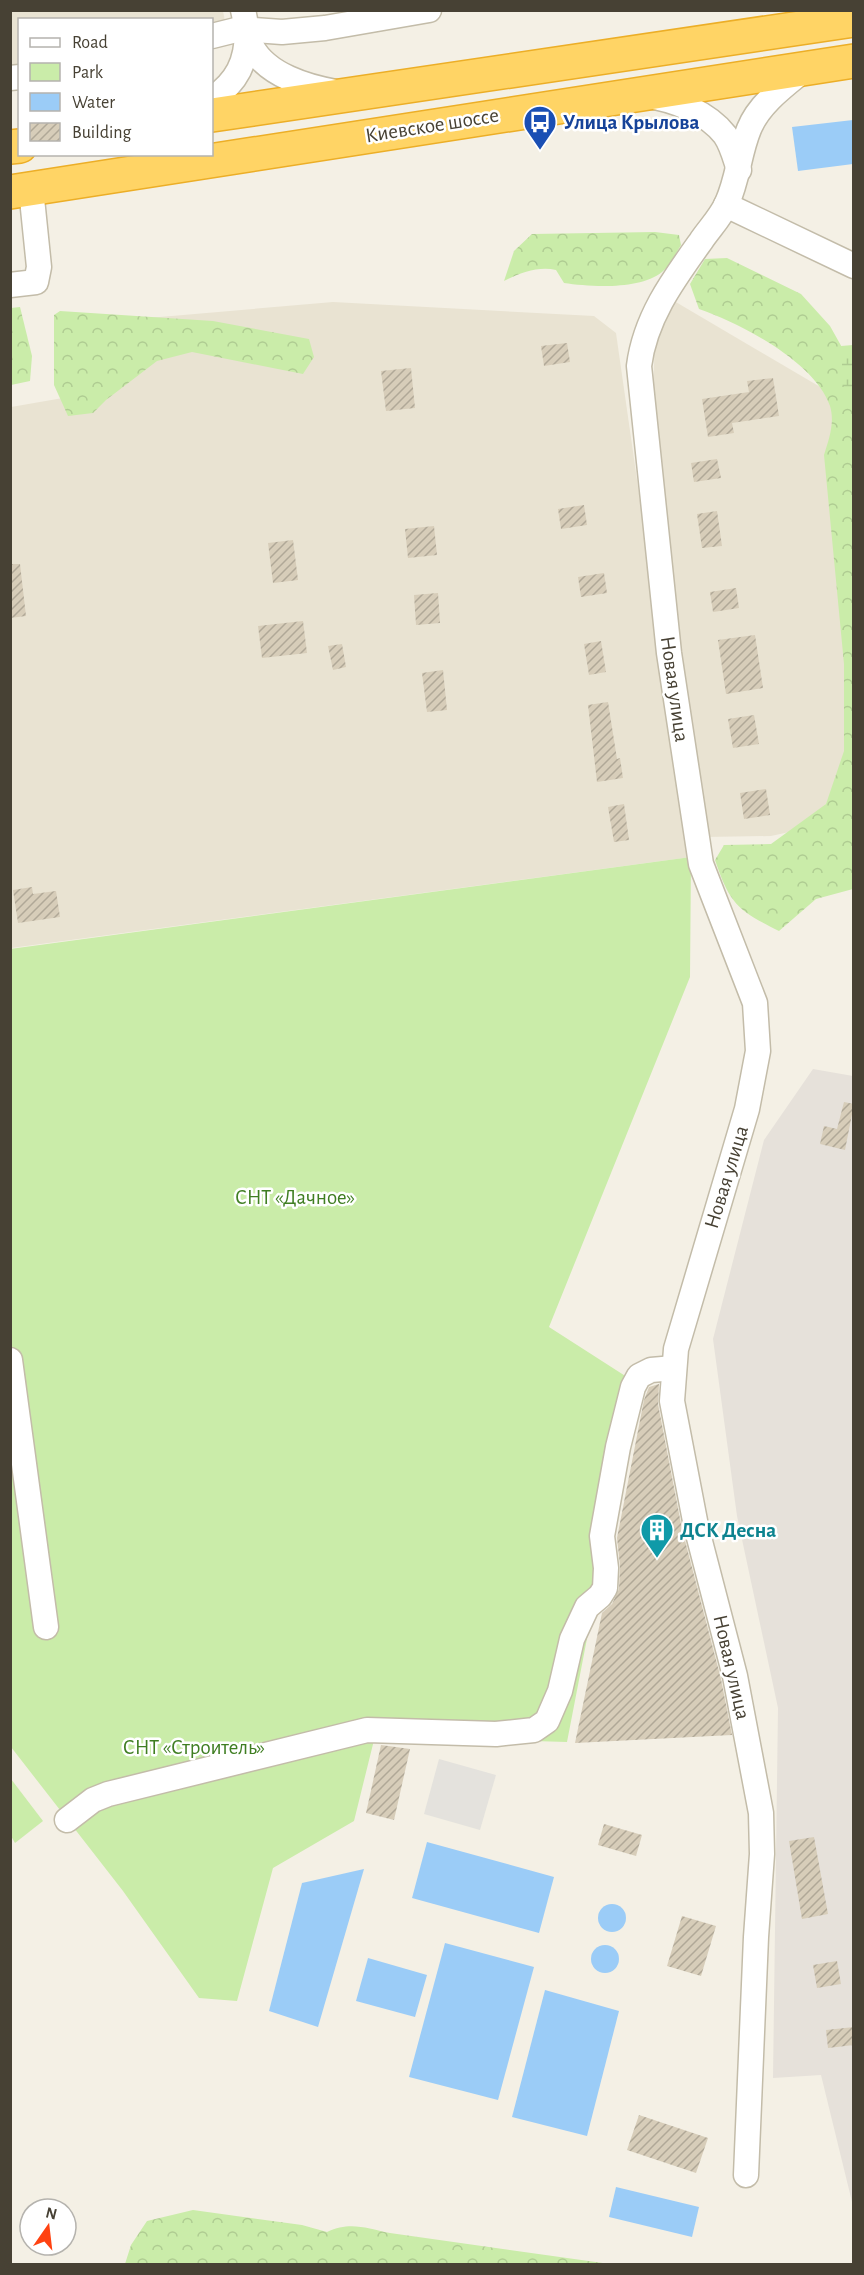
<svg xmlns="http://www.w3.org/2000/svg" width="864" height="2275" viewBox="0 0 864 2275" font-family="'Alegreya Sans',sans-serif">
<defs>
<pattern id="forest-crowns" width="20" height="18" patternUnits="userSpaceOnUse" patternTransform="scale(1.5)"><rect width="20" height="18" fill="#caeca9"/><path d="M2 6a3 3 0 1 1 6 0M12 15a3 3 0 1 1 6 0" fill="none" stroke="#afcc92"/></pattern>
<pattern id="wetland-marsh" width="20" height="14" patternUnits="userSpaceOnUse" patternTransform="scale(1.5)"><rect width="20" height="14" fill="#caeca9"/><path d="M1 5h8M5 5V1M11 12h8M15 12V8" fill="none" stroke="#afcc92"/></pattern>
<pattern id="building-hatch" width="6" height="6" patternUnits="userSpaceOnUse" patternTransform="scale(1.5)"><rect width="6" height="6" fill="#d7cdb9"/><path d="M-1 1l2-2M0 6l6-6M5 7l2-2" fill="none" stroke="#b0a897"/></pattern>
</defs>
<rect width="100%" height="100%" fill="#f4f0e5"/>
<g fill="#e9e3d2">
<path d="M10,11H223L225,21L212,24V20H20L19,65L11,67Z"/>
<path d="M669,298L839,398L853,759L812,827L771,836L705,837L652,421L655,338Z"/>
<path d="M333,302L594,316L616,333L691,857L11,948V407L63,398L55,326Z"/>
</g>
<path fill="#e6e1da" d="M813,1069L853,1076V2206L821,2075L773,2078L778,1708L737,1516L713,1339L764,1140Z"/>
<g fill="url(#forest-crowns)">
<path d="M655,232L679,235L681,245C676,253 670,266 662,272C640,290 591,287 564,283L556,270C538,266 520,273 504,281L514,251L532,234Z"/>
<path d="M727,258L801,294L830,326L853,367V889L816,899L779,931C737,910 730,904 715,860L724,845L771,844L826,804L844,751V664L824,455C829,439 835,423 830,406C815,362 740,323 699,309L690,284L705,259Z"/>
<path d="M20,307L32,356L30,381L11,385V308Z"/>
<path d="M60,311L213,321L309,339L314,357L303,374L192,352L157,361L106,400L93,413L68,416L54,385V315Z"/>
<path d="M193,2210L302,2225L327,2232C350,2221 366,2228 390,2233L610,2264H125L131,2245L147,2221Z"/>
</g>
<path fill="url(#wetland-marsh)" d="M853,345H854L853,403L843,385L841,346Z"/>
<g fill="#caeca9">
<path d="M691,857L690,977L549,1327L644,1388L613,1504L567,1742L375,1736L354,1821L273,1868L237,2001L199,1998L123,1891L11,1747L10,949Z"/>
<path d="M11,1779L43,1821L15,1843L11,1836Z"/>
</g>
<path fill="#e4e2dd" d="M439,1759L496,1775L480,1830L424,1814Z"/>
<g fill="#9bccf7">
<path d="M853,120V164L798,171L792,127Z"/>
<path d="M427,1842L554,1877L539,1933L412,1898Z"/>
<path d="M364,1869L318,2027L269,2011L302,1883Z"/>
<circle cx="612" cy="1918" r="14"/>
<path d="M445,1943L534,1967L498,2100L409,2077Z"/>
<circle cx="605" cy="1959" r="14"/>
<path d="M368,1958L427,1975L415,2017L356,2001Z"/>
<path d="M545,1990L619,2011L587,2136L512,2117Z"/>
<path d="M616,2187L699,2207L692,2237L609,2217Z"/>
</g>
<g fill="url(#building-hatch)">
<path d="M567,343L570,362L544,366L541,346Z"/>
<path d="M411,368L415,408L386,411L381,371Z"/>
<path d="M773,378L779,416L732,423L734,433L708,437L702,399L749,392L747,381Z"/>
<path d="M717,459L721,478L694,482L691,463Z"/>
<path d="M584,505L587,525L561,529L558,509Z"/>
<path d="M717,511L722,546L702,548L697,514Z"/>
<path d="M434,526L437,555L408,558L405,529Z"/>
<path d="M293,540L298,580L273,583L268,543Z"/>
<path d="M10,564H20L26,616L10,618Z"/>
<path d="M604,573L607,593L581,597L578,577Z"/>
<path d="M736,588L739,608L713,612L710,592Z"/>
<path d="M438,593L440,623L416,625L414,595Z"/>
<path d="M303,621L307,653L262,658L258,626Z"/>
<path d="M755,635L763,688L726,694L718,640Z"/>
<path d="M601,641L606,672L589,675L584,644Z"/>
<path d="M342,644L346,667L333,670L328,646Z"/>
<path d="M443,670L447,710L427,712L422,673Z"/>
<path d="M608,702L617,759L620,758L623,778L597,782L588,705Z"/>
<path d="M754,715L759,744L733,748L728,719Z"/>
<path d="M766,789L770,815L744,819L740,793Z"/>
<path d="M624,804L629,840L614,842L608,807Z"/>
<path d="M32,887L33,894L56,891L60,917L18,923L13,890Z"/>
<path d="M844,1102L854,1104L845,1150L820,1144L824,1126L837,1129Z"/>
<path d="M659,1384L658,1404L682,1529L721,1679L732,1735L575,1743L602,1613L612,1604L619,1589L620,1566L617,1538L644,1400L649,1387Z"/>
<path d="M381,1745L410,1749L394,1820L366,1813Z"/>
<path d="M604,1824L642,1835L636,1856L598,1845Z"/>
<path d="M814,1837L828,1914L802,1919L789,1841Z"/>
<path d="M682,1916L716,1926L701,1976L667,1966Z"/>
<path d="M837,1961L841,1984L817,1988L813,1965Z"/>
<path d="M854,2027V2045L828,2048L826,2030Z"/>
<path d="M639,2115L708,2138L696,2173L627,2150Z"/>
</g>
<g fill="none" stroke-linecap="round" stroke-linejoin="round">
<g stroke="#c3bca9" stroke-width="27">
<g id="minor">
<path d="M243,10C246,22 247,37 252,47C267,75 307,87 336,92"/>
<path d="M212,36L240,29L282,32L325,28L429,10"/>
<path d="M10,78L20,77"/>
<path d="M647,96C674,99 708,113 725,135C732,145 735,158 739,170"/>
<path d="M212,99C237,82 247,62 247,31"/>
<path d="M726,205L854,266"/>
<path d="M10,285L36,282L39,267L31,189"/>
<path d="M10,1360L46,1627"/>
<path d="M67,1820L93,1800L108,1794L367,1730L496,1734L534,1730L547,1721L560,1691L572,1639L587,1607L600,1596L605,1588L606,1568L602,1536L618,1447L633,1387L639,1376L651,1370L674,1368"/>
<path d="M746,2175L756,1937L762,1854L761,1813L735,1676L696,1526L672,1401L676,1349L747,1109L758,1051L755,1003L701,864L669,653L639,366C645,318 673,280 701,241C709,229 721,217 727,203C738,179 739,153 749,129C759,104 784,86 805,69"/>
</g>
</g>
<g stroke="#ecae27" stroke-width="36">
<g id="highway">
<path d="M212,115L854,20"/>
<path d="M10,147L20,146"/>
<path d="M10,192L854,61"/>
</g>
</g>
<use href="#minor" stroke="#fff" stroke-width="24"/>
<use href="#highway" stroke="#ffd465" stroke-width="33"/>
</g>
<defs>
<g id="bus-pin" transform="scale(1.725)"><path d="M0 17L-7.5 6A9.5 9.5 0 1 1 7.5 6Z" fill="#1a4fb4" stroke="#fff"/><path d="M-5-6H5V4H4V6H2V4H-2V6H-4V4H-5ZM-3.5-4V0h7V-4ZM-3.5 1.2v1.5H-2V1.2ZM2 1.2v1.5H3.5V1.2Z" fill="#fff"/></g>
<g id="building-pin" transform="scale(1.725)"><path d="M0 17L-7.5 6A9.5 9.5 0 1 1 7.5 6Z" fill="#0f9aa8" stroke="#fff"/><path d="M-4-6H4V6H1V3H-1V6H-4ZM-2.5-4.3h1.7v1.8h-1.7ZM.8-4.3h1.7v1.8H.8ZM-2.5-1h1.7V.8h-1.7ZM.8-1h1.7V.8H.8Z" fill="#fff"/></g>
</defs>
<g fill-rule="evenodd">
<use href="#bus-pin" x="540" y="122"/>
<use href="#building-pin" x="657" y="1530"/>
</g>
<g text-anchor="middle" stroke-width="5" stroke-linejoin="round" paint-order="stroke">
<g font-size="21" font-weight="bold" fill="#164399" stroke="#fff" text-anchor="start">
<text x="563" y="129">Улица Крылова</text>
</g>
<g font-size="21" fill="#474134" stroke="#fff">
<text transform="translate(432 125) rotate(-9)" y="7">Киевское шоссе</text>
<text transform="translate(675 689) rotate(82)" y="7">Новая улица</text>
<text transform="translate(726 1177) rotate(-73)" y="7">Новая улица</text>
<text transform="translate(732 1667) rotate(77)" y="7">Новая улица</text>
</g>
<g font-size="21" fill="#3f7e22" stroke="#fff">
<text x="295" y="1204">СНТ «Дачное»</text>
<text x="194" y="1754">СНТ «Строитель»</text>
</g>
<g font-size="21" font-weight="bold" fill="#0d838f" stroke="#fff" text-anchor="start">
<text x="680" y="1537">ДСК Десна</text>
</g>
</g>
<rect width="864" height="2275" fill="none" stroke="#474134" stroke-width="24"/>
<rect x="18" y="18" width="195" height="138" fill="#ffffff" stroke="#b5b3ae" stroke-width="1.5"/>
<rect x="30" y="38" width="30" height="9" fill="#ffffff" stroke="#b5b3ae" stroke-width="1.5"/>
<text x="72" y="48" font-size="18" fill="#474134">Road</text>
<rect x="30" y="63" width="30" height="18" fill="#caeca9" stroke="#b5b3ae" stroke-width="1.5"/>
<text x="72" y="78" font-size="18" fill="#474134">Park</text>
<rect x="30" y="93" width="30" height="18" fill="#9bccf7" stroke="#b5b3ae" stroke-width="1.5"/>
<text x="72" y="108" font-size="18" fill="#474134">Water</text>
<rect x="30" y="123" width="30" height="18" fill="url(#building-hatch)" stroke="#b5b3ae" stroke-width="1.5"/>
<text x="72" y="138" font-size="18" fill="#474134">Building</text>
<g transform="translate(48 2227) rotate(14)"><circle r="28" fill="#ffffff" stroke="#b5b3ae" stroke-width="1.5"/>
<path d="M0-4.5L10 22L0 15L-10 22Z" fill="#ff4211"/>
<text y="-9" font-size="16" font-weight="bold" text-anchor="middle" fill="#474134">N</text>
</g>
</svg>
